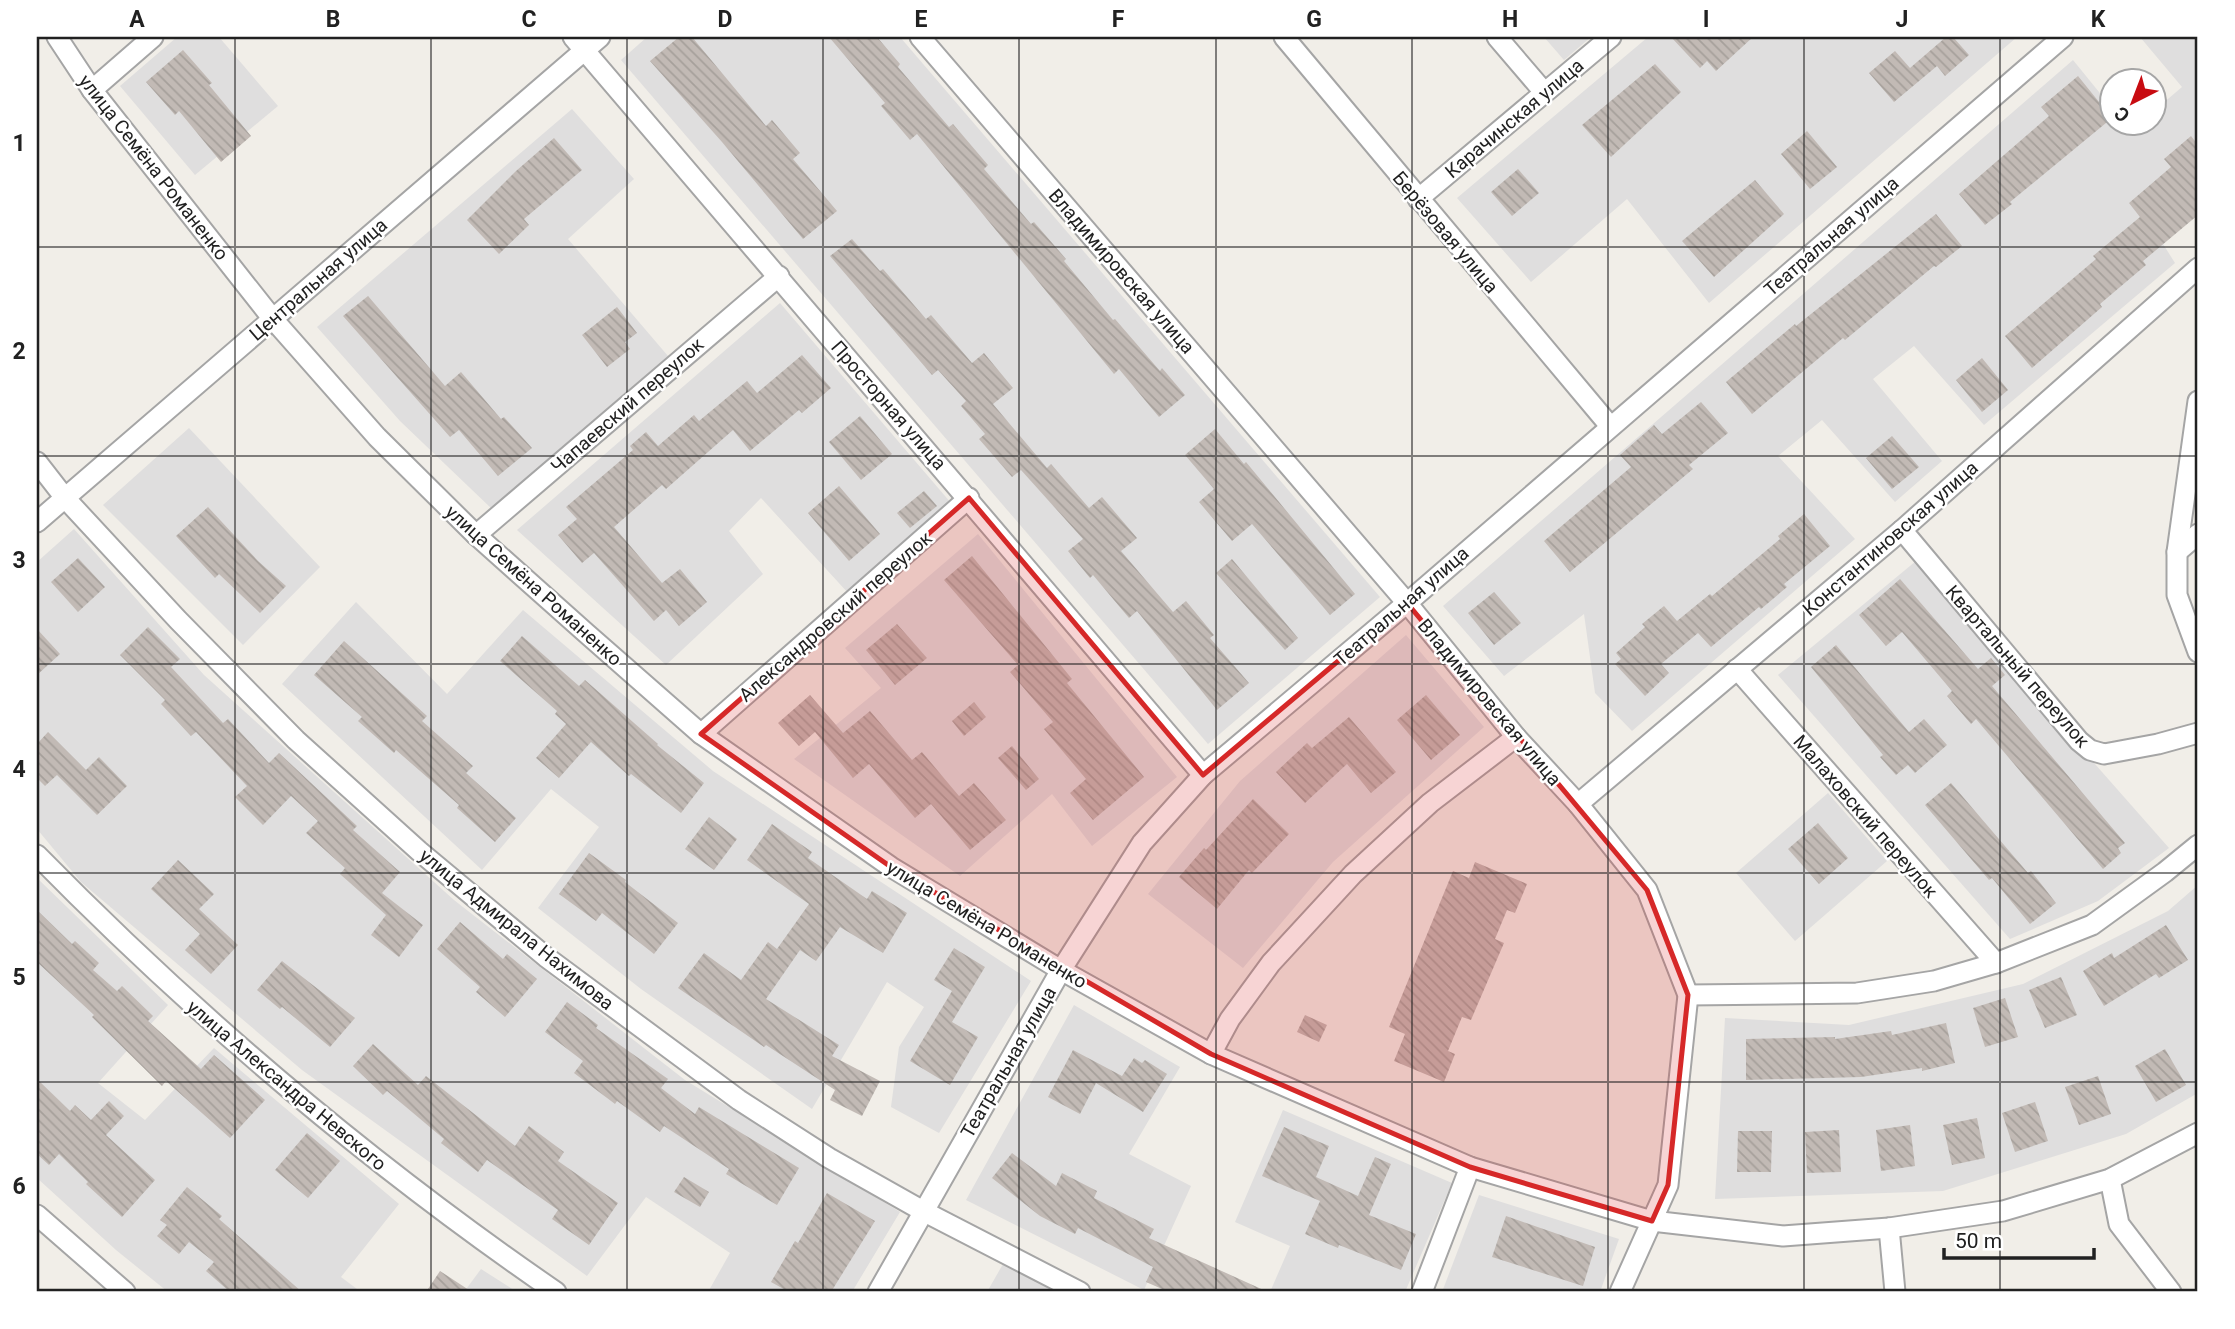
<svg xmlns="http://www.w3.org/2000/svg" width="2235" height="1329" viewBox="0 0 2235 1329" font-family="Roboto,sans-serif">
<defs>
<pattern id="building-back-hatch" width="6" height="6" patternUnits="userSpaceOnUse" patternTransform="scale(1.75)"><rect width="6" height="6" fill="#c2bab5"/><path d="M-1 5l2 2M0 0l6 6M5-1l2 2" fill="none" stroke="#a6a09b"/></pattern>
</defs>
<rect width="100%" height="100%" fill="#f1eee8"/>
<g fill="#dfdede">
<path d="M177,37H219L278,106L195,175L120,86Z"/>
<path d="M647,37H900L1380,597L1208,744L621,60Z"/>
<path d="M1544,37H1591L1564,60Z"/>
<path d="M1648,37H2017L1709,303L1627,199L1531,282L1457,198Z"/>
<path d="M2140,37H2198V212L2163,244L2175,263L1984,425L1914,346L1873,379L1942,461L1895,502L1822,420L1778,456L1855,539L1632,731L1595,693L1584,614L1504,676L1443,606L2073,60L2112,108V122L2124,123L2130,130L2139,123L2154,122L2155,110L2182,87Z"/>
<path d="M572,109L634,179L568,239L668,356L492,509L400,421L317,327Z"/>
<path d="M780,303L951,503L849,594L761,498L729,531L763,574L666,665L517,530Z"/>
<path d="M189,428L320,567L243,645L103,505Z"/>
<path d="M74,529L204,675L454,900L685,1080L900,1212L852,1292H708L730,1253L646,1197L587,1276L302,1070L81,882L37,829V562Z"/>
<path d="M978,534L1177,777L1092,846L1052,794L960,876L794,759L881,688L845,648Z"/>
<path d="M1916,561L2169,848L2098,901L2010,939L1778,675Z"/>
<path d="M356,602L447,694L523,610L713,771L1031,981L939,1133L891,1107L899,1047L924,1007L887,982L812,1109L641,989L538,908L599,827L551,789L482,870L282,684Z"/>
<path d="M1406,635L1484,727L1333,862L1243,968L1148,894L1240,781Z"/>
<path d="M1828,793L1887,861L1795,941L1736,873Z"/>
<path d="M37,878L168,1005L98,1083L145,1120L214,1048L399,1204L341,1277L361,1292H168L116,1250L37,1178Z"/>
<path d="M2198,885V1093L2126,1134L1943,1191L1715,1199L1725,1018L1849,1025L2023,984L2168,911Z"/>
<path d="M1074,1005L1180,1067L1129,1154L1191,1186L1144,1290L966,1200Z"/>
<path d="M1283,1110L1452,1183L1405,1292H1270L1290,1246L1235,1222Z"/>
<path d="M1479,1195L1619,1239L1600,1292H1442Z"/>
<path d="M1003,1264L1059,1292H987Z"/>
<path d="M481,1269L517,1292H464Z"/>
</g>
<g fill="url(#building-back-hatch)">
<path d="M679,37H692L766,126L772,120L800,153L793,159L837,211L803,239L722,142L650,61Z"/>
<path d="M829,37H877L900,64L898,67L949,127L953,124L988,165L984,169L1031,224L1034,222L1066,259L1064,261L1113,320L1115,319L1160,371L1162,368L1185,395L1159,417L1119,369L1114,374L917,134L910,140L881,106L885,103Z"/>
<path d="M1671,37H1753L1716,71L1707,61L1700,68Z"/>
<path d="M1946,37H1953L1969,55L1945,76L1937,66L1894,102L1869,73L1895,51L1910,68Z"/>
<path d="M183,50L212,83L209,85L251,136L221,162L179,111L175,115L146,82Z"/>
<path d="M1655,64L1681,92L1611,157L1582,125Z"/>
<path d="M2078,76L2112,118L2010,202L2012,204L1985,225L1959,194L2049,116L2041,107Z"/>
<path d="M1807,131L1837,167L1810,189L1781,154Z"/>
<path d="M2191,136L2198,145V215L2143,261L2146,265L2100,304L2102,307L2032,368L2005,336L2096,259L2093,256L2140,217L2129,203L2171,167L2164,159Z"/>
<path d="M554,138L582,170L524,219L529,225L499,254L467,220L516,171Z"/>
<path d="M1518,169L1539,193L1512,216L1491,192Z"/>
<path d="M1755,180L1784,214L1714,277L1682,241Z"/>
<path d="M1936,214L1962,246L1936,267L1934,266L1845,340L1843,338L1752,414L1726,382L1795,324L1796,326Z"/>
<path d="M852,239L880,271L883,269L926,319L931,315L972,363L984,353L1013,388L993,404L1047,468L1051,464L1089,508L1102,497L1137,538L1121,551L1173,612L1186,601L1214,635L1210,638L1249,683L1217,710L1137,611L1129,618L1093,575L1090,578L1068,551L1083,539L1021,470L1012,477L979,439L985,434L961,406L966,401L938,370L932,375L830,256Z"/>
<path d="M368,296L445,386L461,372L501,419L504,417L532,448L498,476L459,430L450,437L343,316Z"/>
<path d="M617,307L637,333L625,342L630,349L607,367L582,335Z"/>
<path d="M802,355L831,388L802,413L799,410L750,451L733,430L666,489L662,485L614,527L662,583L680,569L707,602L679,626L666,610L654,621L594,553L582,563L558,535L577,519L566,507L633,450L630,446L646,432L658,446L694,415L699,421L747,381L757,393Z"/>
<path d="M1982,358L2008,390L1982,412L1956,380Z"/>
<path d="M1701,402L1728,433L1689,465L1693,469L1570,572L1544,541L1631,467L1620,455L1654,425L1662,434Z"/>
<path d="M860,416L892,454L861,480L829,442Z"/>
<path d="M1215,429L1244,464L1246,462L1355,594L1330,615L1252,524L1232,541L1199,502L1214,489L1185,455Z"/>
<path d="M1892,436L1919,467L1892,489L1866,458Z"/>
<path d="M839,486L880,534L849,561L808,513Z"/>
<path d="M924,491L937,506L910,528L897,513Z"/>
<path d="M208,507L258,561L286,586L260,613L219,574L215,578L176,536Z"/>
<path d="M1804,514L1830,546L1784,584L1787,587L1761,609L1759,607L1711,647L1698,633L1661,664L1669,673L1645,696L1615,664L1621,659L1616,653L1645,627L1642,624L1664,606L1677,621L1710,594L1712,596L1780,539L1778,536Z"/>
<path d="M972,556L1072,679L1067,683L1144,777L1093,820L1070,793L1086,779L1044,729L1053,722L1010,672L1018,665L944,580Z"/>
<path d="M78,558L105,587L78,612L51,582Z"/>
<path d="M1232,559L1298,638L1285,650L1216,573Z"/>
<path d="M1900,579L1978,669L1991,658L2005,675L1992,686L2125,843L2118,848L2121,853L2103,869L1976,719L1971,724L1947,696L1952,691L1902,632L1886,646L1859,615Z"/>
<path d="M1494,592L1521,623L1494,645L1468,613Z"/>
<path d="M897,624L927,658L895,685L866,650Z"/>
<path d="M148,627L180,659L171,667L223,723L228,719L269,763L279,753L357,826L353,830L400,872L382,893L423,925L399,957L371,935L386,915L340,874L345,868L306,833L318,821L291,796L263,825L235,797L247,786L196,732L191,736L161,704L165,700L120,655Z"/>
<path d="M37,629L60,654L37,675Z"/>
<path d="M522,636L579,686L585,680L658,744L657,745L704,783L681,813L631,774L629,776L591,742L559,778L536,758L566,724L555,714L557,711L500,661Z"/>
<path d="M344,641L427,716L422,721L473,766L466,773L516,818L495,842L457,808L459,805L396,750L394,753L358,721L362,717L314,675Z"/>
<path d="M1836,645L1909,732L1924,719L1947,745L1915,773L1908,765L1896,775L1880,757L1883,755L1811,667Z"/>
<path d="M810,695L843,733L870,711L912,760L922,752L959,796L974,783L1006,820L970,850L931,804L915,818L869,764L853,778L815,732L799,746L778,723Z"/>
<path d="M1426,695L1460,735L1431,760L1397,720Z"/>
<path d="M974,702L986,717L964,736L952,721Z"/>
<path d="M1349,717L1396,772L1371,793L1347,764L1305,803L1276,772L1307,743L1312,748Z"/>
<path d="M48,732L86,770L99,757L127,786L97,815L57,775L45,786L37,778V744Z"/>
<path d="M1012,746L1039,779L1026,790L998,758Z"/>
<path d="M1951,783L2028,873L2031,871L2056,903L2030,924L1992,878L1989,880L1925,805Z"/>
<path d="M1253,799L1289,834L1252,873L1249,870L1217,909L1179,877L1204,848L1206,850Z"/>
<path d="M709,817L737,839L714,870L685,849Z"/>
<path d="M1818,823L1848,858L1819,884L1788,849Z"/>
<path d="M772,824L812,852L808,858L867,899L872,891L907,913L883,953L840,927L816,961L800,950L766,999L839,1045L832,1056L880,1081L862,1116L830,1100L835,1090L766,1045L764,1047L678,988L704,953L741,980L768,942L777,949L809,904L747,860Z"/>
<path d="M589,853L626,880L625,882L678,923L654,954L602,913L596,921L559,894Z"/>
<path d="M178,860L214,894L199,909L238,945L211,974L185,950L200,934L151,889Z"/>
<path d="M1475,862L1527,884L1515,913L1507,910L1495,939L1504,943L1471,1020L1462,1017L1448,1051L1455,1054L1444,1082L1394,1061L1405,1034L1389,1027L1453,871L1469,878Z"/>
<path d="M37,910L72,944L75,941L99,963L93,970L117,991L122,986L153,1016L148,1021L201,1069L214,1055L265,1100L230,1138L166,1081L162,1086L92,1017L94,1015L37,962Z"/>
<path d="M460,922L503,959L507,954L537,979L505,1017L476,992L480,987L437,949Z"/>
<path d="M2166,925L2188,960L2159,978L2156,974L2104,1006L2083,971L2112,953L2114,958Z"/>
<path d="M954,948L985,967L952,1022L978,1037L950,1085L910,1061L952,991L934,980Z"/>
<path d="M282,961L355,1018L330,1047L282,1007L280,1009L257,990Z"/>
<path d="M2061,977L2077,1015L2045,1028L2029,990Z"/>
<path d="M2005,998L2018,1037L1985,1047L1973,1008Z"/>
<path d="M567,1002L598,1025L596,1028L668,1079L661,1088L695,1114L699,1107L799,1168L777,1205L726,1174L729,1169L664,1126L660,1132L617,1101L615,1104L574,1073L583,1061L545,1032Z"/>
<path d="M1305,1015L1327,1025L1319,1042L1297,1032Z"/>
<path d="M1946,1023L1955,1063L1922,1071V1068L1861,1077L1746,1080V1039L1835,1037V1039L1891,1031L1892,1035Z"/>
<path d="M373,1044L418,1085L426,1076L515,1146L529,1126L564,1152L558,1161L618,1203L589,1245L552,1219L558,1210L487,1160L478,1172L441,1143L444,1139L387,1091L383,1095L353,1066Z"/>
<path d="M2165,1049L2186,1085L2156,1102L2135,1066Z"/>
<path d="M1073,1050L1122,1076L1134,1058L1142,1063L1145,1060L1167,1074L1143,1112L1096,1083L1080,1114L1048,1097Z"/>
<path d="M2098,1076L2111,1114L2079,1125L2065,1087Z"/>
<path d="M37,1079L70,1111L75,1105L91,1120L109,1101L124,1116L106,1135L155,1180L122,1217L86,1184L88,1182L59,1154L49,1165L37,1154Z"/>
<path d="M2035,1102L2048,1141L2015,1152L2002,1113Z"/>
<path d="M1977,1118L1985,1158L1952,1165L1943,1125Z"/>
<path d="M1910,1125L1915,1166L1881,1171L1876,1130Z"/>
<path d="M1284,1127L1329,1146L1316,1177L1358,1196L1375,1157L1391,1164L1369,1215L1416,1234L1401,1270L1339,1245L1338,1248L1305,1234L1320,1201L1262,1176Z"/>
<path d="M1839,1130L1841,1172L1807,1173L1805,1132Z"/>
<path d="M1738,1131H1772L1771,1172H1737Z"/>
<path d="M307,1133L340,1161L308,1198L275,1170Z"/>
<path d="M1012,1153L1056,1186L1062,1173L1097,1191L1094,1198L1154,1229L1149,1238L1268,1292H1169L1146,1282L1153,1267L1078,1228L1075,1234L1040,1216L992,1178Z"/>
<path d="M684,1177L709,1192L700,1207L674,1192Z"/>
<path d="M187,1187L222,1216L219,1219L302,1292H230L206,1271L214,1262L189,1242L179,1254L157,1236L167,1225L160,1220Z"/>
<path d="M827,1193L875,1221L831,1292H789L771,1282L795,1241L798,1243Z"/>
<path d="M1506,1216L1595,1247L1583,1286L1492,1257Z"/>
<path d="M440,1271L472,1292H426Z"/>
</g>
<g fill="none" stroke-linecap="round" stroke-linejoin="round">
<g stroke="#a5a5a5" stroke-width="23">
<g id="street">
<path d="M57,37L92,90L272,318L377,437L476,535L586,633L701,734L891,867L1061,970L1211,1054L1470,1167L1652,1221L1783,1236L1889,1228L2003,1211L2110,1179L2198,1133"/>
<path d="M573,37L1203,775"/>
<path d="M920,37L1407,603L1516,737L1578,804L1647,890L1688,995L1668,1185L1620,1292"/>
<path d="M1284,37L1610,426"/>
<path d="M1497,37L1544,92"/>
<path d="M92,90L153,37"/>
<path d="M1418,199L1611,37"/>
<path d="M2198,401L2177,552V595L2198,652"/>
<path d="M37,462L65,498L178,620L296,740L419,851L546,957L739,1100L829,1158L923,1211L1080,1292"/>
<path d="M37,522L600,37"/>
<path d="M1902,530L2079,741L2090,750L2104,754L2158,744L2198,733"/>
<path d="M476,535L779,276"/>
<path d="M2177,552L2198,534"/>
<path d="M1737,669L1996,963"/>
<path d="M701,734L969,498"/>
<path d="M1578,804L1902,530L2198,268"/>
<path d="M37,855C198,1019 367,1162 556,1292"/>
<path d="M1688,995L1857,993L1934,981L1996,963L2092,925L2165,872L2198,845"/>
<path d="M1211,1054L1230,1019L1271,963L1353,874L1430,803L1516,737"/>
<path d="M2110,1179L2119,1224L2171,1292"/>
<path d="M37,1215L125,1292"/>
<path d="M1889,1228L1895,1292"/>
<path d="M878,1292L1061,970L1142,843L1203,775L1407,603L2063,37"/>
<path d="M1422,1292L1470,1167"/>
</g>
</g>
<use href="#street" stroke="#fff" stroke-width="19"/>
</g>
<path fill="#d62828" fill-opacity="0.2" stroke="#d62828" stroke-width="5" stroke-linejoin="round" d="M969,498L1203,775L1407,603L1647,890L1688,995L1668,1185L1652,1221L1470,1167L1211,1054L891,867L701,734Z"/>
<path fill="none" stroke="#212121" stroke-width="2" stroke-opacity="0.55" d="M235,37V1292M431,37V1292M627,37V1292M823,37V1292M1019,37V1292M1216,37V1292M1412,37V1292M1608,37V1292M1804,37V1292M2000,37V1292M37,247H2198M37,456H2198M37,664H2198M37,873H2198M37,1082H2198"/>
<g text-anchor="middle" stroke-width="5" stroke-linejoin="round" paint-order="stroke">
<g font-size="19" fill="#212121" stroke="#fff">
<text transform="translate(1514 118) rotate(-40)" y="7">Карачинская улица</text>
<text transform="translate(154 167) rotate(52)" y="7">улица Семёна Романенко</text>
<text transform="translate(1446 232) rotate(50)" y="7">Берёзовая улица</text>
<text transform="translate(1831 236) rotate(-41)" y="7">Театральная улица</text>
<text transform="translate(1122 271) rotate(49)" y="7">Владимировская улица</text>
<text transform="translate(318 279) rotate(-41)" y="7">Центральная улица</text>
<text transform="translate(627 405) rotate(-41)" y="7">Чапаевский переулок</text>
<text transform="translate(889 405) rotate(49)" y="7">Просторная улица</text>
<text transform="translate(1890 538) rotate(-41)" y="7">Константиновская улица</text>
<text transform="translate(534 585) rotate(42)" y="7">улица Семёна Романенко</text>
<text transform="translate(1401 606) rotate(-41)" y="7">Театральная улица</text>
<text transform="translate(835 616) rotate(-41)" y="7">Александровский переулок</text>
<text transform="translate(2018 666) rotate(49)" y="7">Квартальный переулок</text>
<text transform="translate(1490 702) rotate(50)" y="7">Владимировская улица</text>
<text transform="translate(1866 816) rotate(49)" y="7">Малаховский переулок</text>
<text transform="translate(987 924) rotate(31)" y="7">улица Семёна Романенко</text>
<text transform="translate(517 929) rotate(39)" y="7">улица Адмирала Нахимова</text>
<text transform="translate(1008 1062) rotate(-60)" y="7">Театральная улица</text>
<text transform="translate(287 1085) rotate(40)" y="7">улица Александра Невского</text>
</g>
</g>
<rect width="2235" height="1329" fill="none" stroke="#ffffff" stroke-width="77"/>
<g transform="translate(2133 102) rotate(222)"><circle r="33" fill="#ffffff" stroke="#a6a6a6" stroke-width="2"/>
<path d="M0-5L12 26L0 18L-12 26Z" fill="#c80b11"/>
<text y="-10" font-size="19" font-weight="bold" text-anchor="middle" fill="#212121">С</text>
</g>
<path d="M1944 1248v10h150v-10" fill="none" stroke="#212121" stroke-width="3.5"/>
<text x="1955" y="1248" font-size="21" fill="#212121" stroke="#ffffff" stroke-width="5" paint-order="stroke">50 m</text>
<rect x="38" y="38" width="2158" height="1252" fill="none" stroke="#212121" stroke-width="2.5"/>
<g font-size="23" text-anchor="middle" font-weight="bold" fill="#212121">
<text x="137" y="27">A</text>
<text x="333" y="27">B</text>
<text x="529" y="27">C</text>
<text x="725" y="27">D</text>
<text x="921" y="27">E</text>
<text x="1118" y="27">F</text>
<text x="1314" y="27">G</text>
<text x="1510" y="27">H</text>
<text x="1706" y="27">I</text>
<text x="1902" y="27">J</text>
<text x="2098" y="27">K</text>
<text x="19" y="151">1</text>
<text x="19" y="359">2</text>
<text x="19" y="568">3</text>
<text x="19" y="777">4</text>
<text x="19" y="985">5</text>
<text x="19" y="1194">6</text>
</g>
</svg>
